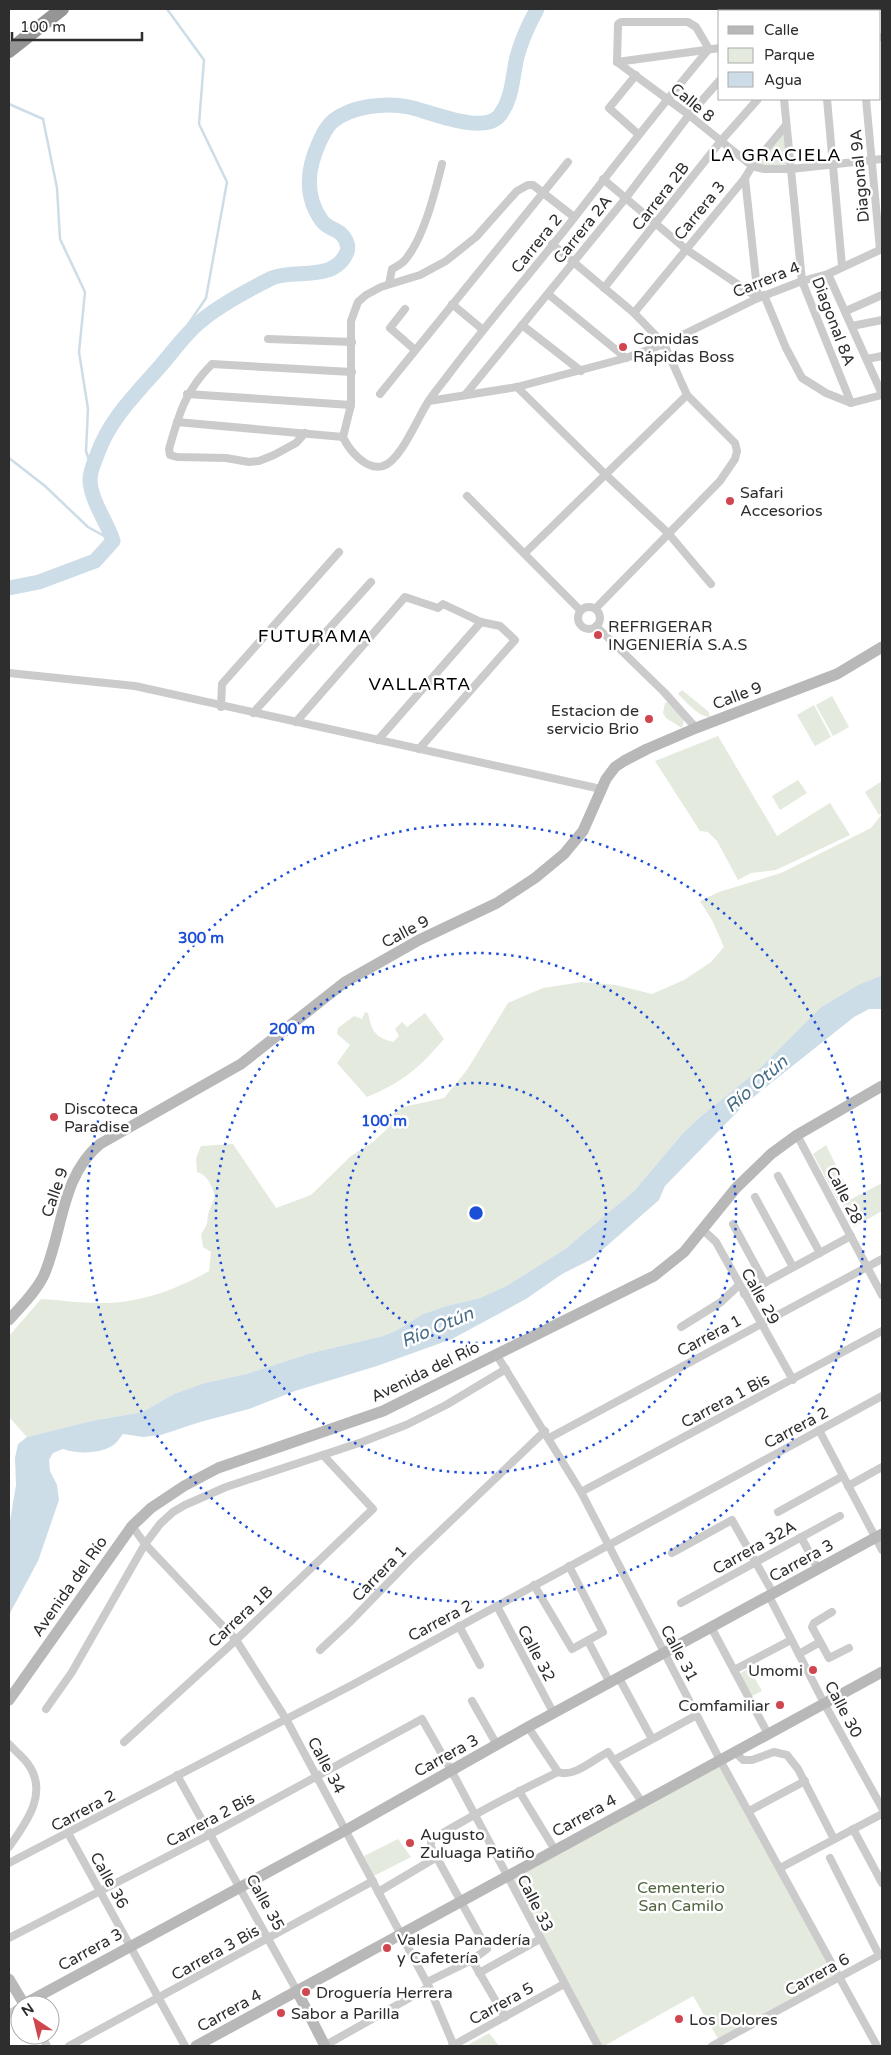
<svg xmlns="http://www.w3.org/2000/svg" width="891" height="2055" viewBox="0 0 891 2055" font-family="'Varela Round',sans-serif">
<rect width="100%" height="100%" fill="#fff"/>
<g fill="#e4eade">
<path d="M786,125L791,169L752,166Z"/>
<path d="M682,690L709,712L710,717C698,717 687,702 678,694Z"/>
<path d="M832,696L849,727L833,736L816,705Z"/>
<path d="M668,702L684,720L682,728L666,718L663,713L665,703Z"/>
<path d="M814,705L831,737L815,746L797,715Z"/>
<path d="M718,736L777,836L830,803L850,835L776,870L751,873L738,880L717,841L708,832L700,831L655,761Z"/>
<path d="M798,780L807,793L780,810L772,796Z"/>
<path d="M882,781V813L879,815L865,792Z"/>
<path d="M882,814V975L858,985L821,1007L757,1071L700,1117L683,1133L634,1191L565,1249L508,1285L480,1298L446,1306L423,1314L397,1330L383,1336L311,1353L246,1374L206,1383L174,1394L142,1412L91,1421L27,1437L9,1417V1336L41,1299C60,1300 79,1303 99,1303C137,1304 176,1290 209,1271L211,1252L203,1247L201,1235L207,1224L208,1214L215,1196C211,1185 208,1175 197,1172L196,1158L201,1146L233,1144L276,1208L311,1195L351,1156L373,1142L387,1129L393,1114L403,1107L444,1098L467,1070L508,1003L543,988L582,982L616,985L652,994L684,980L711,962L724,947L712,920L700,901L719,892L781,873L871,828Z"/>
<path d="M365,1012L368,1013C372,1031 374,1037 393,1042L399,1036L395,1029L402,1022L407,1027L425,1013L444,1039C419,1068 403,1082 367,1097L337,1063L350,1045L337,1034L338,1028L354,1016L362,1019Z"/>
<path d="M826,1145L847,1188L844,1192L847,1197L838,1201L813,1154Z"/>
<path d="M882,1183V1211L854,1227L842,1204Z"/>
<path d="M749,1668L762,1691L752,1696L739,1674Z"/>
<path d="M720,1760L840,1977L720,2042L693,1996L604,2046H598L507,1876Z"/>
<path d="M398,1839L411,1857L374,1876L364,1856Z"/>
<path d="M489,2033L499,2046H469L468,2045Z"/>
</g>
<path fill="#cddde7" d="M882,975V1009H869L854,1017L746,1103L665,1186L659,1200L592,1259L562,1274L526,1299L452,1339L377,1366L295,1391L249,1409L200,1422L161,1435L143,1437L123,1434C120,1438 116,1444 112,1446C98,1454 77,1454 63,1449L53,1453L49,1460L50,1471L57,1485L59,1500L38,1561L9,1615V1527L16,1485L15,1458L18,1444L27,1437L91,1421L142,1412L174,1394L205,1383L246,1374L311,1353L383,1336L397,1330L423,1314L446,1306L480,1298L508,1285L565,1249L634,1191L683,1133L700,1117L757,1071L821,1007L858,985Z"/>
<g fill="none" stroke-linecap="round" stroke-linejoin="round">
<g stroke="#cddde7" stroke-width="2.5">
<path d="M167,9L204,60L199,124L227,182L206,298L187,326L186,336"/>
<path d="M9,104L43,119L57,188L60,239L85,292L79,352L88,409L86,451L92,469"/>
<path d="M9,458L45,486L88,527L113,541"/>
</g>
<path stroke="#cddde7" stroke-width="15" d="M9,588L39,582L95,561L113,541C107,521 91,502 90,480C90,471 94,463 97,455C110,418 137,393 163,363C175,349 186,333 201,321C221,304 248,290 272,278C294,268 334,283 347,252C349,246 347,241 343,236C338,229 328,229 322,221C304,196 307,169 319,143C323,134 326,127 333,121C352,106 385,102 409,107C429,111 484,136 500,115C513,97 512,78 517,57C521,41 529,24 537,9"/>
<g stroke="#cbcbcb" stroke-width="8">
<path d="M765,9L766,11"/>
<path d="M802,9V11"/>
<path d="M837,9V11"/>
<path d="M880,37H882"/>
<path d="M617,62L689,115L752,166L764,169H791L882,159"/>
<path d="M617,62L618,24L621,22H688L696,27L709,49"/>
<path d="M617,62L720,48"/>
<path d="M636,75L609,108L638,134"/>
<path d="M784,99L802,281L851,403"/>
<path d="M827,99L842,266"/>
<path d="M866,99L880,250"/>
<path d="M745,178L758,298"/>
<path d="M603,179L687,250L758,298"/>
<path d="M574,217L533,185H528L517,191L476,237L446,261L420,275L381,287L366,295L358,302L351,321V405L343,437C349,450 366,471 383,466C400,462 418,417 428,402C433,394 440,386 446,378C487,323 532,272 574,218C618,161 662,105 709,49"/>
<path d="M552,244L634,313L664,344L687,395L735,443L737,451L735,459L720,481L596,608"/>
<path d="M828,274L882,394"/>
<path d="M389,284L392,269C397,266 402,264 405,260C424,238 435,192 442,164"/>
<path d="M604,288L720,142L758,99"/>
<path d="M548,294L626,358"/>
<path d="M764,295L786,348L802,378L826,393L851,403L882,395"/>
<path d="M452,304L482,329"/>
<path d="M405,309L390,328L415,350"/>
<path d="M846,311L882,295"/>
<path d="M634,313L745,178L752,166L786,125"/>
<path d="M522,325L581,371"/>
<path d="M852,326L882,320"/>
<path d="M268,339L352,342"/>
<path d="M867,359L882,356"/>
<path d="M517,387L606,475L668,533L711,584"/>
<path d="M187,394L351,405"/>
<path d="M380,394L568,162"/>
<path d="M465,395L625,199L689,115L720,80"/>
<path d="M429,401L517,387L626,358L664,344L758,298L802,281L828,274L882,249"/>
<path d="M177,422L343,437"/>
<path d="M305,433L296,443L274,455L259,461L249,462L226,458L177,457L170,455L169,449C179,414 185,391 212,364L352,372"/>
<path d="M467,496L580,610"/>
<path d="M525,553L687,395"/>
<circle cx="589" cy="618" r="11"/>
<path d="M596,626L664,692L696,728"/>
<path d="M9,673L135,686L601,789"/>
<path d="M221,707L222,684L339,552"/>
<path d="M253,713L371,582"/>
<path d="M296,722L405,597L438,608L443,604L481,622L500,626L515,640L419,749"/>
<path d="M378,740L481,622"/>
<path d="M797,1135L882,1295"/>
<path d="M778,1176L820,1253"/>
<path d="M755,1197L793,1267"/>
<path d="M733,1224L765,1283"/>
<path d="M702,1229L716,1242L793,1380"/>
<path d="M744,1294L851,1236"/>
<path d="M681,1327L721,1302L739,1285"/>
<path d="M496,1354L581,1492L720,1760L877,2046"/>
<path d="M819,1430L882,1550"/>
<path d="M549,1438L882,1259"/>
<path d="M848,1486L882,1467"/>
<path d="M581,1492L882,1331"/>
<path d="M778,1512L843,1476"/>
<path d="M132,1526L145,1544L236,1640L286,1719L429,1987L454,2046"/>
<path d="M801,1537L818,1569"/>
<path d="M672,1553L732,1520L773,1593"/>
<path d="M534,1585L572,1649L603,1632L569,1566"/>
<path d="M769,1596L824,1703L882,1808"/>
<path d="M681,1603L840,1516"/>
<path d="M497,1606L554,1714"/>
<path d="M832,1612L814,1623L812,1627L829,1658L849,1648"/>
<path d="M459,1626L480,1665"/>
<path d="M711,1627L768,1734"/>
<path d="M588,1641L610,1683"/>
<path d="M320,1650L351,1621L412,1558L545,1431"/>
<path d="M799,1654L820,1642"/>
<path d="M734,1670L791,1640"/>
<path d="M619,1678L652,1739"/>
<path d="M472,1701L497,1745"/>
<path d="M46,1709L72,1672L145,1544L160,1524L173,1512L185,1505L226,1487L362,1442L406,1425L446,1405L506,1369"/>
<path d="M528,1727L558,1772"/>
<path d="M124,1742L236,1640L373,1509L323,1455"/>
<path d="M9,1744C15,1751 23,1757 28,1764C49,1793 26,1823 9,1847"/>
<path d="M735,1752L743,1760H752L774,1752L787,1755L798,1769L834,1839"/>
<path d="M614,1760L697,1715"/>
<path d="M177,1775L297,1991"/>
<path d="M519,1791L555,1850"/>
<path d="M749,1811L805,1781"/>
<path d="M853,1829L882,1883"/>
<path d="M68,1833L185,2046"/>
<path d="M830,1858L879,1955"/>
<path d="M9,1863L352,1685L882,1396"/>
<path d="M780,1868L882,1814"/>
<path d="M378,1892L437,1857"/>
<path d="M9,1938L211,1834L422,1719L451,1770L598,2046"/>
<path d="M472,1960L505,2017"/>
<path d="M479,1973L540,1939"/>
<path d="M427,1982L472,1960L487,1949L431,1847V1841L433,1839C474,1814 515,1793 558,1772C574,1778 594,1759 608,1752L642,1802"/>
<path d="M9,2014L20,2007"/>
<path d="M41,2035L47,2046"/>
<path d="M69,2046L373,1881"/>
<path d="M324,2046L429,1987"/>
<path d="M452,2046L564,1984"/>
<path d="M712,2046L882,1954"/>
</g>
<g stroke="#b8b8b8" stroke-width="11">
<path d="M9,1320C21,1306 36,1292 44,1275C63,1231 61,1176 100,1144L241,1064L345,982L419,940L497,903L535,878L564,854L583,831L606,779L615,767L624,761L647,749L696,728L837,674L882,647"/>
<path d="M9,1700L132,1526L151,1508L184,1486L218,1468L383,1411L654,1276L684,1252L736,1188L771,1154L797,1135L882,1086"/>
<path d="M9,1979L24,2004L346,1830L528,1727L882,1534"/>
<path d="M297,1991L325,2046"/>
<path d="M196,2046L882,1672"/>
</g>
<path stroke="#959595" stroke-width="14" d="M9,51L62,9"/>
</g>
<g fill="none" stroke="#1d4ed8" stroke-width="2.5" stroke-dasharray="2.5 5">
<circle cx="476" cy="1213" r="130"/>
<circle cx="476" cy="1213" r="260"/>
<circle cx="476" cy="1213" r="389"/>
</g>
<g fill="#cf464f" stroke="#fff" stroke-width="2">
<circle cx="623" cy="347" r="5"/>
<circle cx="730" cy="501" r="5"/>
<circle cx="598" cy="635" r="5"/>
<circle cx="649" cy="719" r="5"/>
<circle cx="54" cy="1117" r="5"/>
<circle cx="813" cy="1670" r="5"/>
<circle cx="780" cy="1705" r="5"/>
<circle cx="410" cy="1843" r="5"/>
<circle cx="387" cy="1948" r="5"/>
<circle cx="306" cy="1992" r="5"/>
<circle cx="281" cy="2013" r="5"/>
<circle cx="679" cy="2019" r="5"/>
</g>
<g text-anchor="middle" stroke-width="5" stroke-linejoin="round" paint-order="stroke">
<g font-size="16" fill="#2e2e2e" stroke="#fff">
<text transform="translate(693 102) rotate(39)" y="6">Calle 8</text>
<text transform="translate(859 176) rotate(-95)" y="6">Diagonal 9A</text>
<text transform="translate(660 196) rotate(-52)" y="6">Carrera 2B</text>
<text transform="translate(699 210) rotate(-51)" y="6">Carrera 3</text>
<text transform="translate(582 229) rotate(-51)" y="6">Carrera 2A</text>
<text transform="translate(536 243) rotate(-51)" y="6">Carrera 2</text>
<text transform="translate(766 279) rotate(-22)" y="6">Carrera 4</text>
<text transform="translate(834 321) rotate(69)" y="6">Diagonal 8A</text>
<text transform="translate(737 695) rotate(-21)" y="6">Calle 9</text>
<text transform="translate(405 931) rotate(-28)" y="6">Calle 9</text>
<text transform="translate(54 1192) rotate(-71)" y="6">Calle 9</text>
<text transform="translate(845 1195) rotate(63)" y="6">Calle 28</text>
<text transform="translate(761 1296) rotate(61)" y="6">Calle 29</text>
<text transform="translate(709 1335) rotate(-28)" y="6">Carrera 1</text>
<text transform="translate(425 1371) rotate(-26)" y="6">Avenida del Río</text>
<text transform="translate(725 1400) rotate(-28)" y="6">Carrera 1 Bis</text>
<text transform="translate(796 1427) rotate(-28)" y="6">Carrera 2</text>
<text transform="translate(754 1547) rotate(-29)" y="6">Carrera 32A</text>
<text transform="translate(801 1560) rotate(-29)" y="6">Carrera 3</text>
<text transform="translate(379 1573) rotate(-46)" y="6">Carrera 1</text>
<text transform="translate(69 1586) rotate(-55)" y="6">Avenida del Río</text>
<text transform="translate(240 1616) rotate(-43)" y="6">Carrera 1B</text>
<text transform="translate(440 1620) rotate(-28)" y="6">Carrera 2</text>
<text transform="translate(537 1653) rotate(62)" y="6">Calle 32</text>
<text transform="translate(680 1653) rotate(62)" y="6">Calle 31</text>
<text transform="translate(844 1709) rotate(62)" y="6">Calle 30</text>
<text transform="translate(446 1755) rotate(-29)" y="6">Carrera 3</text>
<text transform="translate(327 1765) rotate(62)" y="6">Calle 34</text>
<text transform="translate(83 1810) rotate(-28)" y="6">Carrera 2</text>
<text transform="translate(584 1815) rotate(-29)" y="6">Carrera 4</text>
<text transform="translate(210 1819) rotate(-28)" y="6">Carrera 2 Bis</text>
<text transform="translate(110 1880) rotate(61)" y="6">Calle 36</text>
<text transform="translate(266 1902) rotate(61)" y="6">Calle 35</text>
<text transform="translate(536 1903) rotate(63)" y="6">Calle 33</text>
<text transform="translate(90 1949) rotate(-29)" y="6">Carrera 3</text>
<text transform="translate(215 1952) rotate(-29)" y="6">Carrera 3 Bis</text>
<text transform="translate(817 1974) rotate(-29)" y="6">Carrera 6</text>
<text transform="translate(501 2003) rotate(-29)" y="6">Carrera 5</text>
<text transform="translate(229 2010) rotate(-29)" y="6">Carrera 4</text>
</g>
<g font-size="16" fill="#2e2e2e" stroke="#fff" text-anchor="start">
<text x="633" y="344">Comidas<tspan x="633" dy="18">Rápidas Boss</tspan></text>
<text x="740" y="498">Safari<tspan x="740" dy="18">Accesorios</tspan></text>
<text x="608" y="632">REFRIGERAR<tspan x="608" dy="18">INGENIERÍA S.A.S</tspan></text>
<text x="639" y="716" text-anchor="end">Estacion de<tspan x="639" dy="18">servicio Brio</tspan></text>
<text x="64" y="1114">Discoteca<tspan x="64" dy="18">Paradise</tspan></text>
<text x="803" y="1676" text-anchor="end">Umomi</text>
<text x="770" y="1711" text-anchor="end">Comfamiliar</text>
<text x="420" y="1840">Augusto<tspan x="420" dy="18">Zuluaga Patiño</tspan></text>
<text x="397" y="1945">Valesia Panadería<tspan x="397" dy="18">y Cafetería</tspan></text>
<text x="316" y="1998">Droguería Herrera</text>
<text x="291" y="2019">Sabor a Parilla</text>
<text x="689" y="2025">Los Dolores</text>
</g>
<g font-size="16" fill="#516541" stroke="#fff">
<text x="681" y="1893">Cementerio<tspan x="681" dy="18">San Camilo</tspan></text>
</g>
<g font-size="18" letter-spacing="1" fill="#000" stroke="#fff">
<text x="776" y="161">LA GRACIELA</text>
<text x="315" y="642">FUTURAMA</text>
<text x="420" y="690">VALLARTA</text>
</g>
<g font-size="18" font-style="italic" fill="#466d87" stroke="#fff">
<text transform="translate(756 1084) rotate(-41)" y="6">Río Otún</text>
<text transform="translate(437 1327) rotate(-23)" y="6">Río Otún</text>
</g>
</g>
<circle cx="476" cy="1213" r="8" fill="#1d4ed8" stroke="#fff" stroke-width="2.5"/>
<g font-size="15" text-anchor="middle" font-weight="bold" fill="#1d4ed8" stroke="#fff" stroke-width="5" stroke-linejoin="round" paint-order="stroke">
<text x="201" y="943">300 m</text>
<text x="292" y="1034">200 m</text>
<text x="384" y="1126">100 m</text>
</g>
<rect width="891" height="2055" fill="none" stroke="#2e2e2e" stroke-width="20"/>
<rect x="718" y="10" width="162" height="90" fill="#ffffff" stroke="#ababab"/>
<rect x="728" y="26" width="25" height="8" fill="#b8b8b8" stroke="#ababab"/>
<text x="764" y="35" font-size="15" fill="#2e2e2e">Calle</text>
<rect x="728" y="48" width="25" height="15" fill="#e4eade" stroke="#ababab"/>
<text x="764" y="60" font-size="15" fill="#2e2e2e">Parque</text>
<rect x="728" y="72" width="25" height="15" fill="#cddde7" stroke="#ababab"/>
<text x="764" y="85" font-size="15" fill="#2e2e2e">Agua</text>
<g transform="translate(35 2020) rotate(325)"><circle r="24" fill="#ffffff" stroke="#ababab"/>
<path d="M0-4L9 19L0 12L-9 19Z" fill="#cf464f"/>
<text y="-8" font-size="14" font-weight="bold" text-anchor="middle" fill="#2e2e2e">N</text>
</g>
<path d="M12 32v8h130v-8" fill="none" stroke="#2e2e2e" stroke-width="2.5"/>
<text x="20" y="32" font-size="15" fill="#2e2e2e" stroke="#ffffff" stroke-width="4" paint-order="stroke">100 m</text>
</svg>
